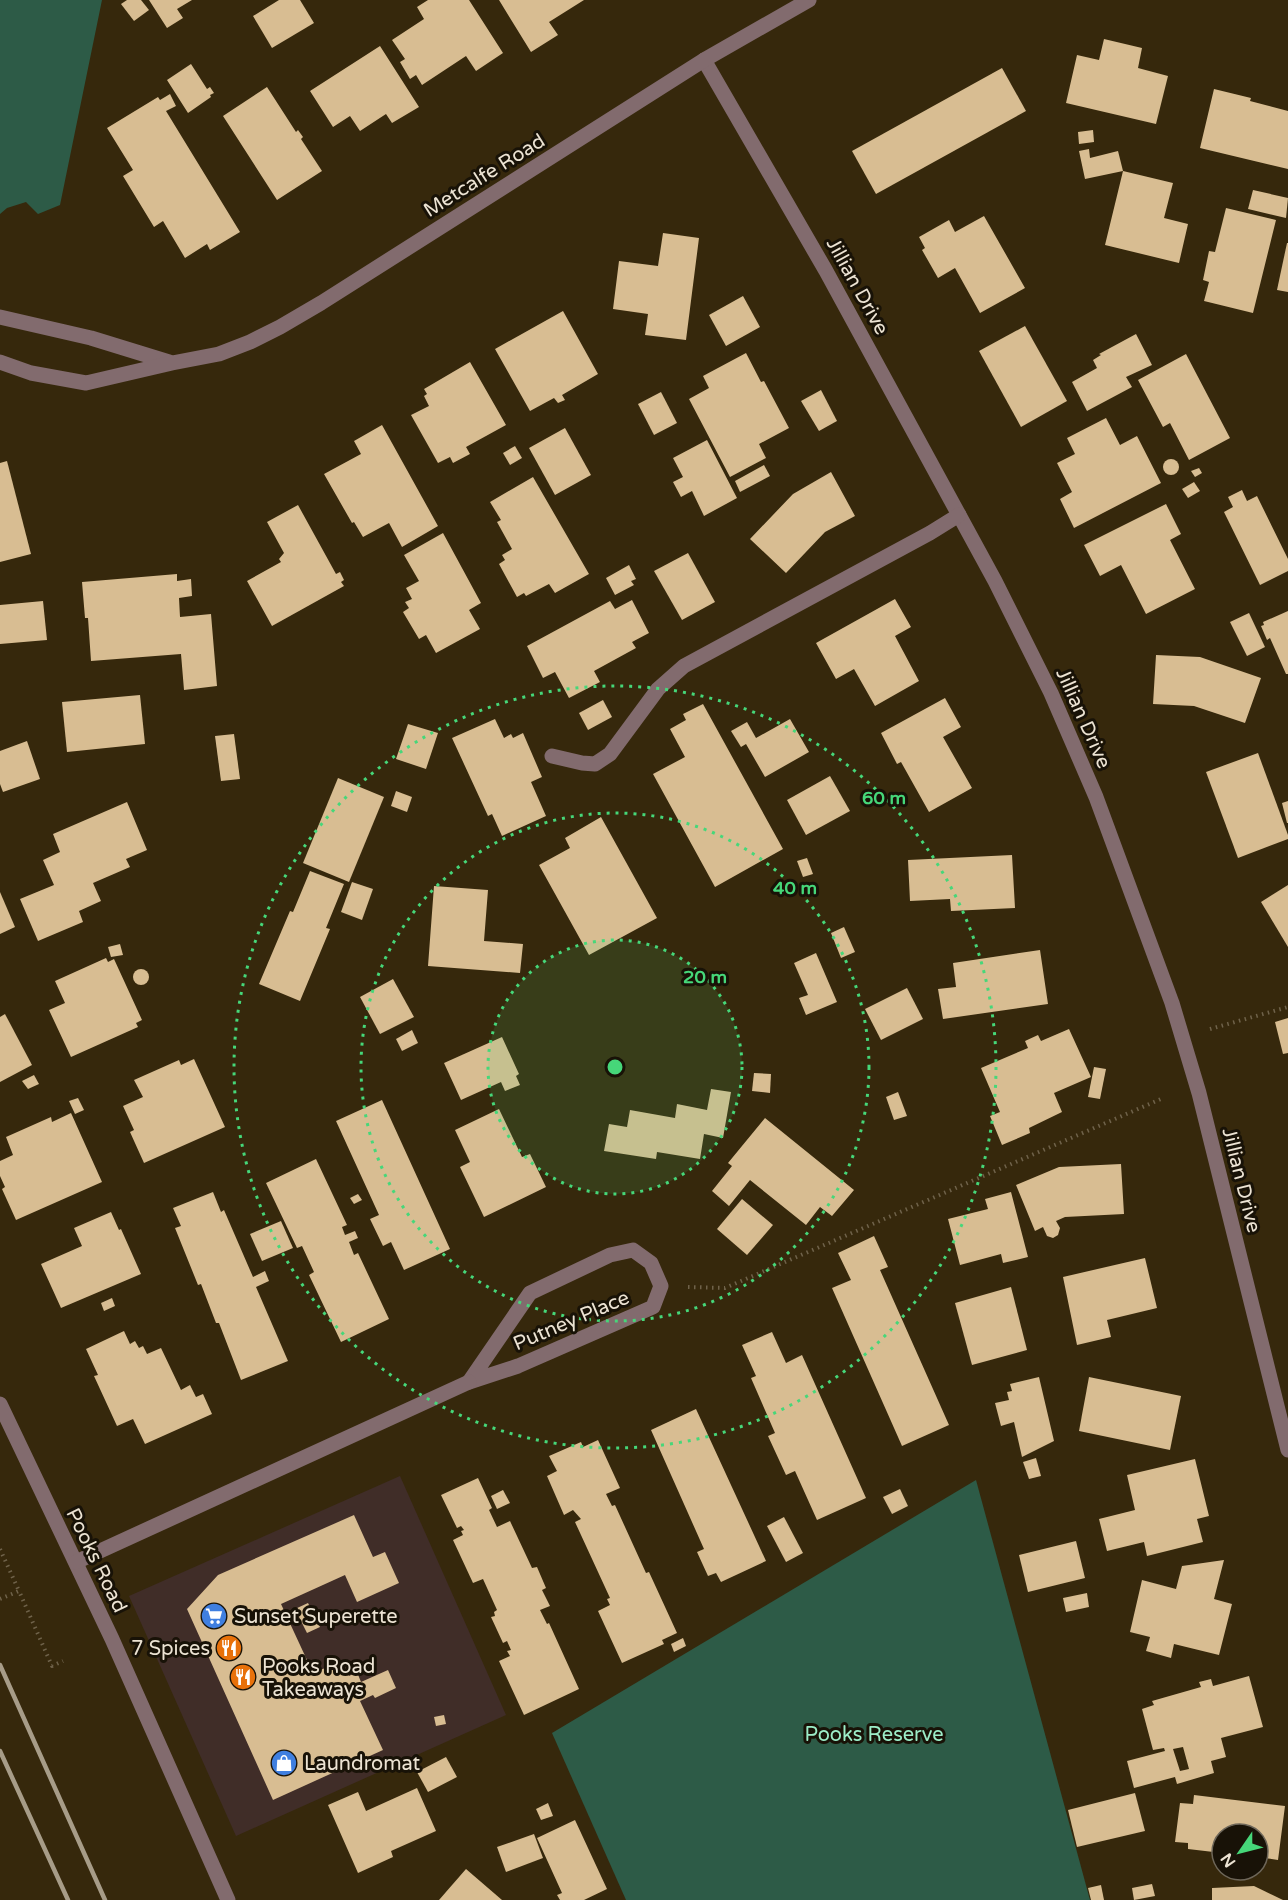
<svg xmlns="http://www.w3.org/2000/svg" width="1288" height="1900" viewBox="0 0 1288 1900" font-family="'Varela Round',sans-serif">
<rect width="100%" height="100%" fill="#36280c"/>
<path fill="#402d28" d="M400,1476L506,1715L236,1836L129,1596Z"/>
<g fill="#2d5b47">
<path d="M0,0H102L60,205L38,214L26,202L7,208L0,214Z"/>
<path d="M976,1480L1090,1900H626L552,1733Z"/>
</g>
<g fill="#d8bd92" fill-rule="evenodd">
<path d="M127,0H141L149,10L134,21L121,4Z"/>
<path d="M149,0H192L177,9L183,18L167,28Z"/>
<path d="M279,0H300L314,23L272,48L253,16Z"/>
<path d="M428,0H469L503,53L476,71L466,56L422,85L416,75L410,79L400,62L405,59L392,40L424,19L417,7Z"/>
<path d="M499,0H584L549,22L558,35L531,52Z"/>
<path d="M1104,39L1142,48L1138,68L1168,76L1156,124L1066,103L1077,55L1099,60Z"/>
<path d="M380,46L419,107L392,123L386,114L360,131L350,116L333,127L310,91Z"/>
<path d="M191,64L207,89L210,87L214,93L210,95L211,97L188,113L167,80Z"/>
<path d="M1002,68L1026,111L876,194L852,151Z"/>
<path d="M267,87L296,132L298,130L303,137L301,139L322,171L277,200L223,116Z"/>
<path d="M1214,89L1251,98L1250,101L1288,111V169L1200,148Z"/>
<path d="M170,94L176,106L166,111L240,232L210,250L207,244L185,258L163,221L154,227L123,176L133,170L107,128L158,97L160,100Z"/>
<path d="M1093,130L1094,142L1079,144L1078,132Z"/>
<path d="M1089,149L1090,158L1118,151L1123,171L1085,179L1079,151Z"/>
<path d="M1123,171L1173,183L1164,218L1188,224L1179,263L1105,245Z"/>
<path d="M1253,190L1288,198L1286,218L1248,209Z"/>
<path d="M1226,208L1276,220L1253,313L1204,301L1209,282L1203,280L1209,251L1215,252Z"/>
<path d="M984,216L1025,288L980,313L955,268L938,278L922,250L925,248L919,237L949,220L955,232Z"/>
<path d="M663,233L699,238L686,340L645,335L648,314L613,309L619,261L658,266Z"/>
<path d="M1287,243H1288V292L1277,290Z"/>
<path d="M743,296L760,327L726,346L709,315Z"/>
<path d="M563,311L598,374L562,395L565,400L558,403L554,398L530,411L495,349Z"/>
<path d="M1025,326L1067,401L1021,427L979,351Z"/>
<path d="M1136,334L1152,365L1126,377L1132,387L1087,411L1072,382L1097,368L1093,360L1101,355L1099,354Z"/>
<path d="M746,353L761,382L764,381L789,428L759,444L766,458L730,477L689,399L709,388L703,376Z"/>
<path d="M1186,354L1230,438L1189,460L1170,423L1163,427L1138,380Z"/>
<path d="M470,362L506,425L466,447L470,454L453,463L450,457L438,463L411,415L429,406L424,396L427,394L424,389Z"/>
<path d="M821,390L837,421L819,431L801,401Z"/>
<path d="M661,392L677,423L654,435L638,404Z"/>
<path d="M1106,418L1120,445L1137,436L1161,483L1074,528L1060,499L1072,492L1057,463L1075,454L1067,438Z"/>
<path d="M382,425L438,526L402,547L389,523L363,537L354,522L352,523L324,474L361,454L354,441Z"/>
<path d="M565,428L591,475L555,495L529,448Z"/>
<path d="M707,440L737,498L704,516L692,491L681,497L673,482L683,477L673,458Z"/>
<path d="M515,446L522,458L510,465L503,453Z"/>
<circle cx="1171" cy="467" r="8"/>
<path d="M7,461L31,554L0,562V463Z"/>
<path d="M764,465L770,476L740,492L735,481Z"/>
<path d="M1199,468L1202,473L1195,477L1191,471Z"/>
<path d="M831,472L855,516L825,532L786,573L750,539L793,494Z"/>
<path d="M533,477L589,574L555,593L549,584L526,596L524,593L517,597L499,564L505,560L502,555L512,549L497,522L501,520L490,502Z"/>
<path d="M1194,482L1200,491L1188,498L1182,489Z"/>
<path d="M1242,490L1247,501L1257,496L1288,559V571L1260,585L1224,512L1233,507L1228,497Z"/>
<path d="M1166,504L1181,534L1170,540L1195,589L1146,614L1121,565L1100,576L1084,545Z"/>
<path d="M298,505L336,574L340,572L344,580L341,582L344,586L272,626L247,581L281,562L279,559L284,553L267,522Z"/>
<path d="M443,533L481,603L469,610L480,629L436,653L426,635L419,639L403,612L409,608L405,602L412,599L406,588L419,581L404,555Z"/>
<path d="M688,553L715,602L682,620L654,571Z"/>
<path d="M629,565L636,579L631,581L634,585L615,595L606,578Z"/>
<path d="M177,574V581L191,579L192,596L179,598L180,617L211,614L217,686L184,690L181,654L91,661L88,618H85L82,582Z"/>
<path d="M895,599L911,627L895,636L919,681L875,706L854,669L836,679L816,643Z"/>
<path d="M632,600L649,633L632,642L636,648L594,671L600,682L569,698L555,672L543,678L527,646L610,601L615,609Z"/>
<path d="M43,601L47,640L0,644V605Z"/>
<path d="M1288,611V674H1286L1270,638L1267,640L1261,626L1264,625L1263,622Z"/>
<path d="M1249,613L1265,647L1247,656L1230,622Z"/>
<path d="M1156,655L1200,657L1261,678L1245,723L1194,706L1153,704Z"/>
<path d="M140,695L145,744L67,752L62,702Z"/>
<path d="M945,698L961,727L943,737L972,788L929,812L901,762L897,764L881,733Z"/>
<path d="M603,700L612,717L588,730L579,713Z"/>
<path d="M703,704L783,849L715,887L653,774L685,757L670,729L686,720L683,714Z"/>
<path d="M495,719L504,738L511,734L513,738L523,733L542,777L531,782L546,816L502,836L492,814L488,816L452,738Z"/>
<path d="M790,719L809,752L765,777L746,744L741,747L731,731L747,722L756,738Z"/>
<path d="M408,724L438,733L426,769L396,759Z"/>
<path d="M234,734L240,779L221,781L215,736Z"/>
<path d="M27,741L40,779L3,792L0,784V751Z"/>
<path d="M1258,753L1288,835V839L1238,858L1206,772Z"/>
<path d="M830,776L850,811L806,835L787,800Z"/>
<path d="M338,778L384,797L349,882L303,863Z"/>
<path d="M396,791L412,797L407,812L391,806Z"/>
<path d="M1288,801V823H1287L1282,803Z"/>
<path d="M127,802L147,850L126,859L130,867L93,883L101,901L79,911L83,922L38,941L20,899L54,885L43,860L60,852L53,834Z"/>
<path d="M601,817L657,918L589,955L539,865L570,848L565,838Z"/>
<path d="M1012,855L1015,908L951,911L950,899L910,901L908,860Z"/>
<path d="M807,858L813,874L803,877L797,861Z"/>
<path d="M310,871L344,884L326,928L330,929L300,1001L259,984L290,911L293,912Z"/>
<path d="M352,882L373,889L362,920L341,912Z"/>
<path d="M1288,885V947L1261,902Z"/>
<path d="M434,886L488,890L484,941L523,944L520,973L428,966Z"/>
<path d="M0,892L15,927L0,934Z"/>
<path d="M844,927L855,952L841,958L831,933Z"/>
<path d="M120,944L123,955L111,957L108,947Z"/>
<path d="M1040,950L1048,1004L943,1019L938,989L956,987L953,963Z"/>
<path d="M816,953L837,1002L806,1015L799,998L808,995L794,963Z"/>
<path d="M106,958L108,962L114,959L142,1020L136,1023L138,1027L71,1057L49,1010L65,1003L55,981Z"/>
<circle cx="141" cy="977" r="8"/>
<path d="M393,979L414,1017L380,1034L360,997Z"/>
<path d="M907,988L923,1019L881,1040L865,1009Z"/>
<path d="M5,1014L32,1065L0,1082V1017Z"/>
<path d="M1288,1018V1053L1283,1054L1275,1022Z"/>
<path d="M1069,1029L1091,1077L1054,1093L1062,1112L1029,1128L1030,1133L1002,1145L990,1116L1000,1112L981,1068L1028,1048L1025,1041L1038,1035L1041,1041Z"/>
<path d="M412,1030L418,1043L402,1051L396,1039Z"/>
<path d="M502,1037L519,1074L516,1076L520,1085L505,1091L501,1082L461,1100L444,1063Z"/>
<path d="M194,1059L225,1127L144,1163L130,1132L134,1130L123,1106L143,1097L134,1080L179,1060L181,1065Z"/>
<path d="M1094,1067L1106,1069L1100,1099L1088,1097Z"/>
<path d="M754,1073L771,1074L770,1093L752,1091Z"/>
<path d="M34,1075L39,1084L28,1089L22,1081Z"/>
<path d="M711,1089L731,1092L723,1138L704,1134L700,1159L657,1152L656,1159L604,1151L609,1124L627,1127L630,1110L675,1118L677,1104L707,1110Z"/>
<path d="M898,1092L907,1116L894,1120L886,1097Z"/>
<path d="M78,1098L84,1110L75,1114L69,1101Z"/>
<path d="M382,1100L450,1249L404,1270L391,1242L383,1246L370,1219L379,1215L336,1121Z"/>
<path d="M499,1109L522,1157L530,1154L546,1187L484,1217L460,1167L470,1162L455,1130Z"/>
<path d="M71,1113L102,1182L16,1220L2,1189L5,1187L0,1176V1161L13,1155L6,1137L51,1117L52,1122Z"/>
<path d="M765,1118L854,1190L832,1216L820,1207L806,1225L750,1180L729,1206L712,1191L732,1166L728,1163Z"/>
<path d="M316,1159L347,1225L342,1227L345,1235L355,1231L358,1238L349,1242L354,1255L358,1253L389,1319L341,1342L309,1275L314,1272L302,1246L297,1248L266,1183Z"/>
<path d="M1121,1164L1124,1214L1065,1217L1056,1221L1060,1228L1058,1235L1053,1238L1047,1236L1043,1227L1035,1231L1016,1185L1059,1167Z"/>
<path d="M213,1192L221,1212L224,1210L253,1277L265,1271L269,1281L256,1287L288,1361L241,1380L219,1323H216L201,1284L198,1285L175,1228L181,1226L173,1208Z"/>
<path d="M1011,1192L1028,1257L1003,1263L1001,1254L960,1265L948,1219L988,1209L985,1199Z"/>
<path d="M358,1194L362,1200L354,1204L350,1198Z"/>
<path d="M742,1199L773,1225L747,1255L717,1229Z"/>
<path d="M111,1212L119,1230L121,1229L141,1274L61,1308L41,1264L82,1246L74,1228Z"/>
<path d="M281,1221L293,1248L262,1261L250,1234Z"/>
<path d="M874,1236L888,1267L880,1270L949,1425L902,1446L832,1288L851,1280L838,1253Z"/>
<path d="M1145,1258L1157,1308L1107,1320L1111,1337L1077,1345L1063,1277Z"/>
<path d="M1011,1287L1027,1350L972,1365L955,1303Z"/>
<path d="M112,1298L115,1306L104,1311L101,1303Z"/>
<path d="M124,1331L130,1344L135,1341L139,1348L143,1346L147,1354L161,1348L181,1390L190,1385L196,1397L203,1394L212,1414L145,1444L133,1419L117,1426L94,1376L98,1375L86,1349Z"/>
<path d="M772,1332L786,1363L802,1355L866,1498L817,1520L795,1471L786,1475L768,1436L775,1433L751,1378L756,1376L742,1345Z"/>
<path d="M1039,1377L1054,1441L1022,1457L1014,1422L1001,1426L995,1403L1009,1400L1007,1392L1012,1391L1010,1384Z"/>
<path d="M1089,1377L1181,1396L1170,1450L1079,1431Z"/>
<path d="M696,1409L766,1561L721,1582L716,1573L708,1576L697,1552L704,1549L651,1430Z"/>
<path d="M598,1440L620,1488L606,1494L612,1506L615,1505L646,1573L649,1572L677,1633L662,1640L664,1644L622,1663L598,1611L610,1605L607,1599L610,1598L575,1522L581,1519L573,1510L564,1515L547,1476L557,1471L549,1456L581,1442L583,1447Z"/>
<path d="M1036,1458L1041,1476L1029,1479L1023,1462Z"/>
<path d="M1195,1459L1209,1516L1197,1519L1203,1542L1147,1556L1144,1542L1107,1551L1099,1519L1135,1510L1127,1475Z"/>
<path d="M478,1478L492,1508L489,1510L497,1527L510,1521L532,1568L537,1567L546,1588L542,1590L550,1606L540,1610L547,1624L549,1623L579,1689L524,1715L499,1661L510,1656L507,1651L511,1650L507,1641L503,1643L491,1617L495,1616L494,1612L497,1610L483,1579L473,1583L453,1540L463,1535L461,1531L464,1530L461,1526L457,1528L441,1495Z"/>
<path d="M900,1489L908,1506L892,1514L883,1497Z"/>
<path d="M503,1490L510,1503L497,1509L491,1496Z"/>
<path d="M354,1515L373,1557L385,1552L399,1583L357,1602L345,1575L281,1604L313,1673L342,1661L349,1676L357,1672L361,1682L388,1670L396,1688L375,1698L373,1695L360,1701L383,1750L273,1800L187,1609L218,1575Z"/>
<path d="M784,1517L803,1553L786,1562L767,1526Z"/>
<path d="M1076,1541L1085,1578L1028,1592L1019,1555Z"/>
<path d="M1224,1560L1214,1599L1232,1604L1219,1655L1174,1644L1171,1658L1146,1651L1150,1637L1130,1632L1142,1580L1176,1589L1182,1566Z"/>
<path d="M1087,1593L1089,1607L1066,1612L1063,1598Z"/>
<path d="M308,1603L320,1627L307,1633L295,1609Z"/>
<path d="M683,1638L686,1646L674,1652L671,1644Z"/>
<path d="M1249,1676L1263,1727L1221,1738L1226,1757L1211,1761L1214,1773L1177,1784L1175,1777L1134,1788L1127,1761L1165,1751L1164,1748L1153,1750L1142,1709L1154,1705L1152,1701L1201,1687L1199,1682L1211,1679L1213,1686ZM1183,1747L1189,1769L1180,1771L1173,1749Z"/>
<path d="M444,1715L446,1724L436,1726L434,1717Z"/>
<path d="M446,1757L457,1777L428,1792L417,1772Z"/>
<path d="M417,1788L436,1831L391,1851L393,1857L358,1873L328,1805L358,1792L366,1811Z"/>
<path d="M1135,1793L1145,1831L1077,1847L1068,1810Z"/>
<path d="M1194,1795L1285,1806L1278,1860L1258,1857V1834H1222V1853L1188,1849V1843L1175,1842L1180,1803L1193,1804Z"/>
<path d="M548,1803L553,1816L541,1820L536,1809Z"/>
<path d="M575,1820L607,1889L584,1900H560L557,1895L562,1893L537,1838Z"/>
<path d="M534,1834L543,1858L506,1872L497,1847Z"/>
<path d="M466,1869L502,1900H439Z"/>
<path d="M1152,1884L1155,1896L1134,1900L1132,1888Z"/>
<path d="M1101,1885L1104,1900H1091L1088,1888Z"/>
<path d="M1254,1886L1283,1900H1212V1888Z"/>
</g>
<g fill="none" stroke-linecap="round" stroke-linejoin="round">
<g stroke="#6f624a" stroke-width="4" stroke-dasharray="1.5 4.5" stroke-linecap="butt">
<path d="M1210,1029L1288,1007"/>
<path d="M688,1287L725,1288L1161,1099"/>
<path d="M0,1549L19,1591"/>
<path d="M0,1599L19,1591L52,1666L63,1661"/>
</g>
<g stroke="#826b6e" stroke-width="15">
<path d="M704,60L826,271L995,581L1051,693L1096,797L1172,1003L1199,1093L1288,1450"/>
<path d="M0,317L91,338L169,362"/>
<path d="M0,362L31,373L86,383L172,363L219,354L250,342L280,327L321,303L704,60L809,0"/>
<path d="M552,756L582,763L595,764L610,754L658,689L684,666L930,533L959,515"/>
<path d="M633,1250L651,1263L661,1286L653,1307L518,1366L469,1382L530,1293L610,1255Z"/>
<path d="M0,1404L112,1639L228,1900"/>
<path d="M76,1562L469,1382"/>
</g>
<g stroke="#a79c88" stroke-width="4.5">
<path d="M0,1665L105,1900"/>
<path d="M0,1751L68,1900"/>
</g>
</g>
<circle cx="615" cy="1067" r="127" fill="#46d779" fill-opacity=".12"/>
<g fill="none" stroke="#46d779" stroke-width="3" stroke-dasharray="3 6">
<circle cx="615" cy="1067" r="127"/>
<circle cx="615" cy="1067" r="254"/>
<circle cx="615" cy="1067" r="381"/>
</g>
<defs>
<g id="supermarket-disc" transform="scale(1.35)"><circle r="9.5" fill="#3f7fe0" stroke="#181207"/><path d="M-6-5.5h2.5l.6 2H6L4.5 2H-2.5L-4.4-4H-6ZM-1.5 3.2a1.3 1.3 0 1 0 .1 0ZM3 3.2a1.3 1.3 0 1 0 .1 0Z" fill="#fff"/></g>
<g id="restaurant-disc" transform="scale(1.35)"><circle r="9.5" fill="#e8710a" stroke="#181207"/><path d="M-5-6h1v4h1v-4h1v4h1v-4h1v5L-1.5 .5V6h-2V.5L-5-1ZM5-6V6H3V1.5H1.5Q1.5-4 5-6Z" fill="#fff"/></g>
<g id="shop-disc" transform="scale(1.35)"><circle r="9.5" fill="#3f7fe0" stroke="#181207"/><path d="M-5-2.5h2.3a2.7 3.5 0 0 1 5.4 0H5L5.5 6h-11ZM-1.5-2.5h3a1.5 2.3 0 0 0-3 0Z" fill="#fff"/></g>
</defs>
<g fill-rule="evenodd">
<use href="#supermarket-disc" x="214" y="1616"/>
<use href="#restaurant-disc" x="229" y="1648"/>
<use href="#restaurant-disc" x="243" y="1677"/>
<use href="#shop-disc" x="284" y="1763"/>
</g>
<g text-anchor="middle" stroke-width="6" stroke-linejoin="round" paint-order="stroke">
<g font-size="20" fill="#ece3d3" stroke="#181207">
<text transform="translate(484 175) rotate(-32)" y="7">Metcalfe Road</text>
<text transform="translate(858 286) rotate(61)" y="7">Jillian Drive</text>
<text transform="translate(1084 718) rotate(66)" y="7">Jillian Drive</text>
<text transform="translate(1242 1180) rotate(76)" y="7">Jillian Drive</text>
<text transform="translate(571 1320) rotate(-23)" y="7">Putney Place</text>
<text transform="translate(97 1560) rotate(64)" y="7">Pooks Road</text>
</g>
<g font-size="20" fill="#ece3d3" stroke="#181207" text-anchor="start">
<text x="234" y="1623">Sunset Superette</text>
<text x="210" y="1655" text-anchor="end">7 Spices</text>
<text x="262" y="1673">Pooks Road<tspan x="262" dy="23">Takeaways</tspan></text>
<text x="304" y="1770">Laundromat</text>
</g>
<g font-size="20" fill="#9cedc8" stroke="#181207">
<text x="874" y="1741">Pooks Reserve</text>
</g>
</g>
<circle cx="615" cy="1067" r="9" fill="#46d779" stroke="#181207" stroke-width="3"/>
<g font-size="18" text-anchor="middle" font-weight="bold" fill="#46d779" stroke="#181207" stroke-width="6" stroke-linejoin="round" paint-order="stroke">
<text x="884" y="804">60 m</text>
<text x="795" y="894">40 m</text>
<text x="705" y="983">20 m</text>
</g>
<g transform="translate(1240 1852) rotate(235)"><circle r="28" fill="#181207" stroke="#6d6659" stroke-width="1.5"/>
<path d="M0-4.5L10 22L0 15L-10 22Z" fill="#46d779"/>
<text y="-9" font-size="16" font-weight="bold" text-anchor="middle" fill="#ece3d3">N</text>
</g>
</svg>
